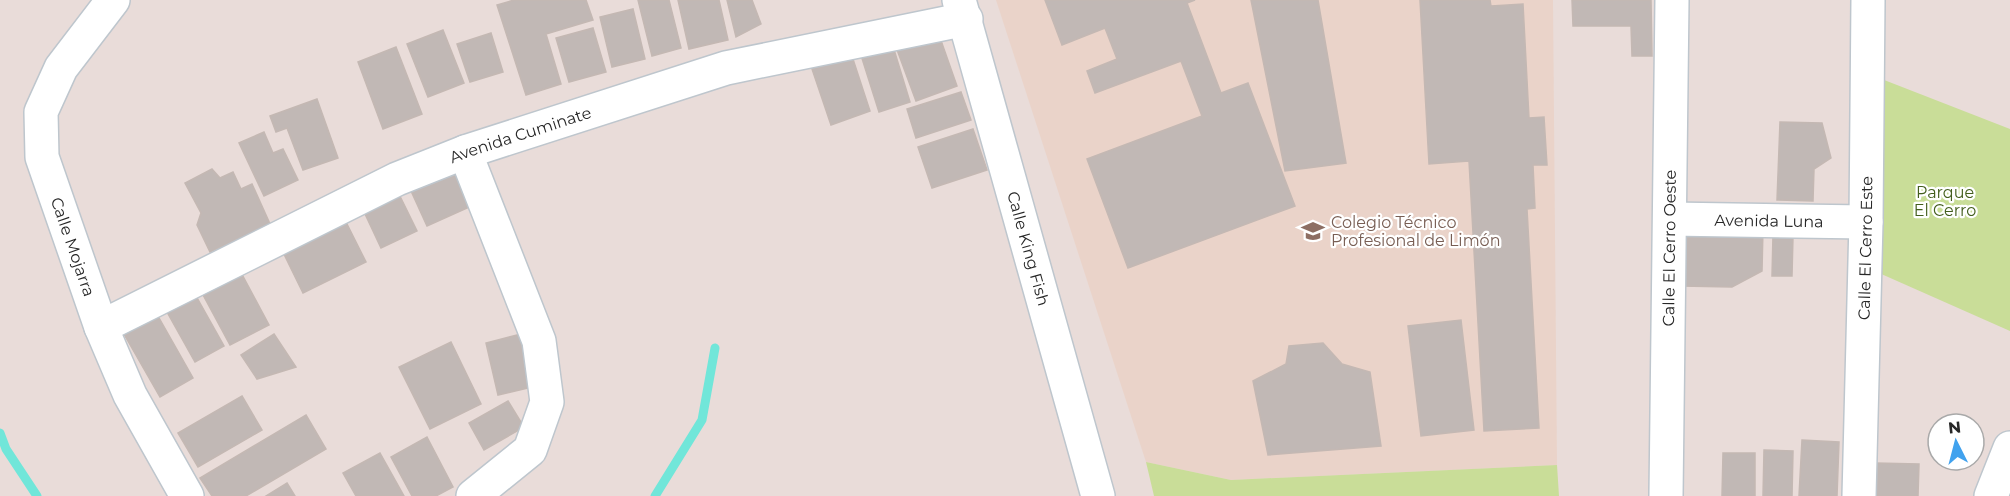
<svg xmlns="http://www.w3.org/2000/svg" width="2010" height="496" viewBox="0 0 2010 496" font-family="Montserrat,sans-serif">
<rect width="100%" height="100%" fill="#e9dcd9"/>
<path fill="#ead3c9" d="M996,0H1553L1557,465L1231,480L1146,462Z"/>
<g fill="#c9dd98">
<path d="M1879,78L2010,129V331L1879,273Z"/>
<path d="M1146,462L1231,480L1557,465L1559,496H1154Z"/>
</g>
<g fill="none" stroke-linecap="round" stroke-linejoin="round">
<g stroke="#71e6d9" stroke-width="9">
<path d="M0,433L6,449L37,496"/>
<path d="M655,496L702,420L715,348"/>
</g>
</g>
<g fill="#c1b8b5" stroke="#c4b8b3" stroke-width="1.5">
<path d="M514,0H586L593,20L546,34L561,84L526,95L497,5Z"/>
<path d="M638,0H669L681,48L652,56Z"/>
<path d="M678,0H719L728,40L689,49Z"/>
<path d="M727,0H752L761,24L736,37Z"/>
<path d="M1045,0H1195L1187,3L1221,93L1248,83L1295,206L1128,268L1087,159L1202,116L1181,61L1095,93L1087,71L1117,59L1105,28L1062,45Z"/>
<path d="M1251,0H1318L1346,163L1285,171Z"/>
<path d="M1420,0H1490L1491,6L1523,4L1529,118L1544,117L1547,165H1533L1535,208L1527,209L1539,428L1484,431L1469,161L1429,164Z"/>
<path d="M1572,0H1651L1652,56H1632L1631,26H1573Z"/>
<path d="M633,9L645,59L612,67L600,17Z"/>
<path d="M593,28L606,72L569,82L556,38Z"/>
<path d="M443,30L464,83L428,97L407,44Z"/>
<path d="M938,32L957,86L916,101L896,47Z"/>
<path d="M491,33L503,72L470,82L457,44Z"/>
<path d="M892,43L910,102L879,112L860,52Z"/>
<path d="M396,47L422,114L383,129L358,62Z"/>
<path d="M850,50L870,111L831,125L810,63Z"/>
<path d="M961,92L971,120L916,138L907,109Z"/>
<path d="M317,99L338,158L303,170L287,128L276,132L270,116Z"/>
<path d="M1780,122L1822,123L1831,158L1814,169L1813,201L1777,200Z"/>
<path d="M973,129L987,170L932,188L918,147Z"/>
<path d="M264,132L273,153L283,149L298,180L264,196L239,143Z"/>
<path d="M453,160L474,205L427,226L407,182Z"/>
<path d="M212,169L220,178L233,172L241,189L252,184L270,224L210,252L197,225L201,213L185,183Z"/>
<path d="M394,184L417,231L381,248L359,201Z"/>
<path d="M342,214L366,262L303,293L280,246Z"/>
<path d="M1682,228L1763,229L1762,271L1732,287L1681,286Z"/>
<path d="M1773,235L1793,236L1792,276H1772Z"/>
<path d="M237,265L269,325L230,345L202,293Z"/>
<path d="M191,287L224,346L195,362L162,303Z"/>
<path d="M154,309L193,378L160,397L120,327Z"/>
<path d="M1461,320L1474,430L1421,436L1408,326Z"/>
<path d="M529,332L541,385L498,395L486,343Z"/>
<path d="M274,334L296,367L257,379L241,355Z"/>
<path d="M451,342L481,404L430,429L399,367Z"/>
<path d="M1323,343L1342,364L1370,372L1381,446L1268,455L1253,381L1286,364L1289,346Z"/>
<path d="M242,396L262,430L198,467L178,433Z"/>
<path d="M508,401L524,427L484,450L469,423Z"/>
<path d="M306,415L326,449L246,496H212L200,478Z"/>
<path d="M427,437L453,487L436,496H412L391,457Z"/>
<path d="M1802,440L1839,442L1837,496H1799Z"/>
<path d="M1764,450L1793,451L1792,496H1763Z"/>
<path d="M380,453L404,496H356L343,473Z"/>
<path d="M1723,453H1755V496H1722Z"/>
<path d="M1875,463L1919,464L1918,496H1875Z"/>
<path d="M287,483L295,496H266Z"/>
</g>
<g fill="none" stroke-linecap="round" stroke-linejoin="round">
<g stroke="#bec6cd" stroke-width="36">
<g id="minor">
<path id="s1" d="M113,0L61,68L41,112L42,157L101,327L130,395L187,496"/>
<path id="s2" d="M959,0L1098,496"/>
<path d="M465,152L539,341L547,402L530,450L473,496"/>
<path id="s3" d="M1670,219L1866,222"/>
<path id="s4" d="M101,327L397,179L465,152L726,68L966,19"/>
<path id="s5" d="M1666,496L1672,0"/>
<path id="s6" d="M1859,496L1866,222L1868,0"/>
<path d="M1991,496L2010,448"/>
</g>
</g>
<use href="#minor" stroke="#fff" stroke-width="33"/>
</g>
<defs>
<g id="school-bare" transform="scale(1.8)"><path d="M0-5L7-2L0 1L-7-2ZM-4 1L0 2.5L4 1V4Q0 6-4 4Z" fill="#8d6e63" stroke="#fff" stroke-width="2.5" paint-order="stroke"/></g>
</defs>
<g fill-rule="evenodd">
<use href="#school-bare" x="1313" y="231"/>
</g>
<g text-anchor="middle" stroke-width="4.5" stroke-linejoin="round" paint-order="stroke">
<g font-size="16" fill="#272727" stroke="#fff">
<text dy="6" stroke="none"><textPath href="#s4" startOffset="462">Avenida Cuminate</textPath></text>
<text dy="6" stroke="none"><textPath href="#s3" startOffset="99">Avenida Luna</textPath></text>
<text dy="6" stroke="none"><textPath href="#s1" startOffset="274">Calle Mojarra</textPath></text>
<text dy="6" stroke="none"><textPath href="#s2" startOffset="258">Calle King Fish</textPath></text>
<text dy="6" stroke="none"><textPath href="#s5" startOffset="248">Calle El Cerro Oeste</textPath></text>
<text dy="6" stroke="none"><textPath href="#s6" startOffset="248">Calle El Cerro Este</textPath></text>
</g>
<g font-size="16" fill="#435e1d" stroke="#fff">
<text x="1945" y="198">Parque<tspan x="1945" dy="18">El Cerro</tspan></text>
</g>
<g font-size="16" fill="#785e54" stroke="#fff" text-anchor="start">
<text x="1331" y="228">Colegio Técnico<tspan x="1331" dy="18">Profesional de Limón</tspan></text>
</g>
</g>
<g transform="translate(1956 442) rotate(354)"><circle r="28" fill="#ffffff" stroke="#a9a9a9" stroke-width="1.5"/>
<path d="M0-4.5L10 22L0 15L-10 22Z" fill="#41a2ee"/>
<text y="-9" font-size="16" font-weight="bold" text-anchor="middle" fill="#272727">N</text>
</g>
</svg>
